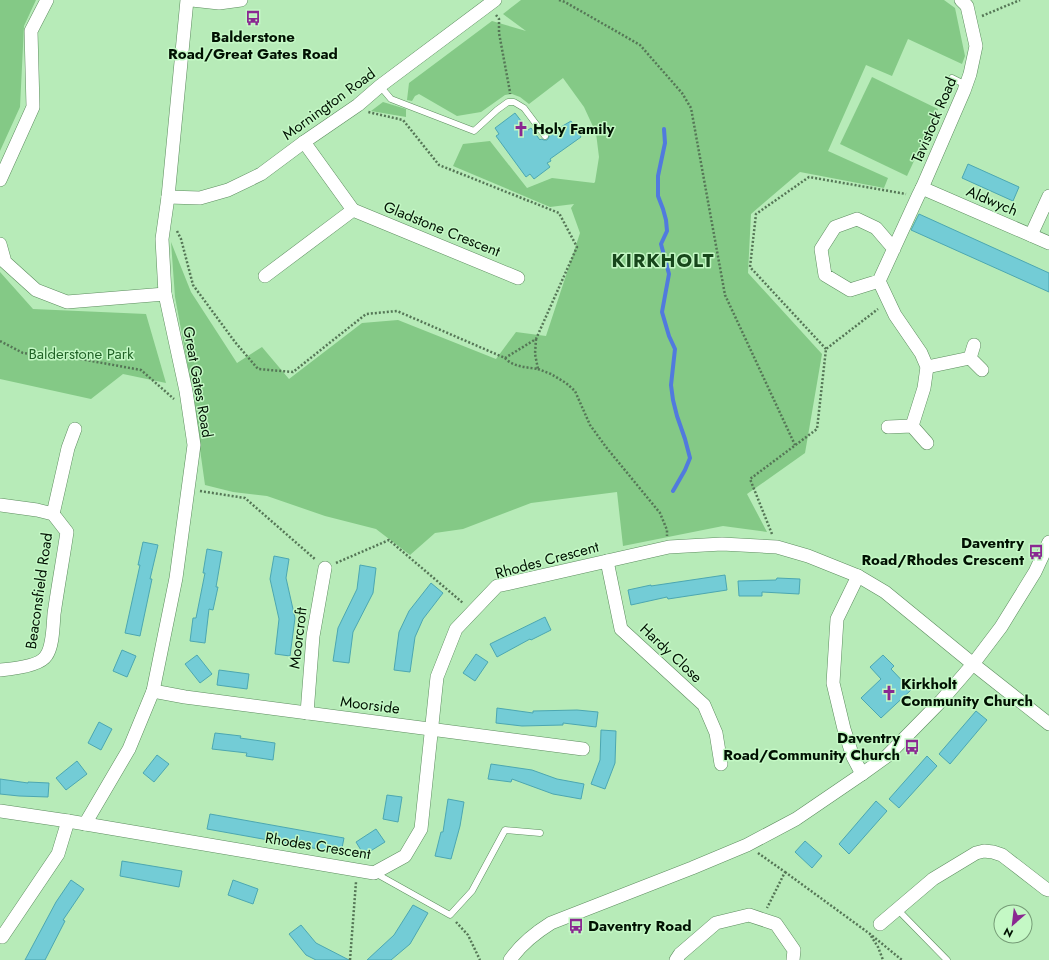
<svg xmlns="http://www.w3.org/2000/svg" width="1049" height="960" viewBox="0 0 1049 960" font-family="Jost,sans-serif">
<rect width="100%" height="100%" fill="#b7ebb8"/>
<g fill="#84c986">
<path d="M0,0H36L24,26L20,107L0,151Z"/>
<path d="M521,0H944L955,8L965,56L962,64L908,39L892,76L866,65L828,151L888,178L884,188L800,172L751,214L748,273L822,354L805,453L747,494L767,532L723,526L623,546L617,492L531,503L463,529L435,533L410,555L376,529L325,516L267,496L233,492L205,485L190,378L175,297L171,242L191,292L237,363L262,347L289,379L362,323L398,320L496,359L516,332L546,336L580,233L571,208L574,204L550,207L453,166L463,144L490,141L527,188L552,178L594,183L595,182L599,157L596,133L584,107L563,78L529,104L520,97L512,94L505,95L481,112L457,116L419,94L415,96L412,101L407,100L409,83L492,21L526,31L503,14Z"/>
<path d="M872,77L938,109L907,176L840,144Z"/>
<path d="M383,102L406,109V117L371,111Z"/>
<path d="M0,272L33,309L146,314L166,383L123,374L91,399L0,379Z"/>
</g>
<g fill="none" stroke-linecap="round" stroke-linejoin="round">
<path stroke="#517ade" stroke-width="4" d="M664,129L665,143L658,176V196L663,209L666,220L667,231L661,244L669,274L662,312L669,336L675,349L671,385L673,400L677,416L685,439L690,458L685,470L673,491"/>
</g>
<g fill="#73ccd6" stroke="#4ca7b1">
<path d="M515,113L528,130L531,128L540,140L541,139L544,140H547L549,137V134L571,121L581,137L550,159L551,161L547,163L550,167L534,179L530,174L526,177L496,136L499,134L495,128Z"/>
<path d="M968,164L1019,187L1013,201L962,178Z"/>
<path d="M919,214L1049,273V292L911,230Z"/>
<path d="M143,542L158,545L150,579H152L140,636L125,633L140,565H138Z"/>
<path d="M207,549L222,552L216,587H218L213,610L209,609L205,643L190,641L193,618H196L205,573H203Z"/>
<path d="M274,556L289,559L286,578L295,618L290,656L275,654L279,619L270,579Z"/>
<path d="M360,565L376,568L373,593L353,632L349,663L333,661L338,628L357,589Z"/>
<path d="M725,575L727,590L668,599L667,597L631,605L628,590L651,585V586Z"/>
<path d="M777,578L800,579L799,594L762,592V596H739L738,581L776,580Z"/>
<path d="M431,583L443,593L423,619L415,637L410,672L394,670L399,632L409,611Z"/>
<path d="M545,617L551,630L531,640L530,639L497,657L490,644Z"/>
<path d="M122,650L136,656L127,677L113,671Z"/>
<path d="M476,654L488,662L475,681L463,673Z"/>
<path d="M197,655L212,674L200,683L185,664Z"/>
<path d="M883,655L894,666L891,669L911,690L881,718L861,698L881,679L870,667Z"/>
<path d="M219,670L249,674L247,689L217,685Z"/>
<path d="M497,708L533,713V711L577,710L598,712L596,727L563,723V725L522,726L496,723Z"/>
<path d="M976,711L987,720L950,764L939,754Z"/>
<path d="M99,722L112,729L101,750L88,743Z"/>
<path d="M601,730L616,731L615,763L605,789L591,784L600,760Z"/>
<path d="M215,733L241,736L240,738L275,743L273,760L246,756L247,753L212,749Z"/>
<path d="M157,755L169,764L154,782L143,773Z"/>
<path d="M927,756L937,766L899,808L889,799Z"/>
<path d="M77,761L87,774L66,790L56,778Z"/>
<path d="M491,764L532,770L557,779L584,784L581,799L553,794L512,779L511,782L488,779Z"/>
<path d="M0,779L28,783V782L49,783L48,797L19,796L0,794Z"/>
<path d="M387,795L402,797L398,822L383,819Z"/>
<path d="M448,799L464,802L460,826L451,859L435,856L441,832H443Z"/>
<path d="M876,801L887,811L849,854L839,844Z"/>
<path d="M210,814L344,838L341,853L207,829Z"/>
<path d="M376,829L385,842L364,855L356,842Z"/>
<path d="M805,841L822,856L812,868L795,852Z"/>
<path d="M122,861L182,871L179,887L120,876Z"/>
<path d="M71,880L84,889L63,920L65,921L45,960H25L56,902Z"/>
<path d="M233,880L258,889L253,904L228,895Z"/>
<path d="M413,905L428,913L410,944L391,960H367L394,935Z"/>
<path d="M301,925L316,943L349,960H316L306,955L289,934Z"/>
</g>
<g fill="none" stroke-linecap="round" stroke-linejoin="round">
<g stroke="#5d8d5f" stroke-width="7">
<g id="service">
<path d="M952,78L966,85"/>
<path d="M380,86L391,99L474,131L497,110L508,102H514L524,108L545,136"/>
<path d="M375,873L450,915L472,891L505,830L540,833"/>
<path d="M897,909L947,960"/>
</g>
</g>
<g stroke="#5d8d5f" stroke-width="14">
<g id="minor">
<path d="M192,0L219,3L241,0"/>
<path d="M304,142L353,210"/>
<path d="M0,180L33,107L31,31L47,0"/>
<path d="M922,188L1049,243"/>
<path d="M168,197L200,198L228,190L261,174L304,142L358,105L380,86L495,0"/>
<path d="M1031,235L1049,196"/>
<path d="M0,244L5,262L36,290L67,302L165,294"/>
<path d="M894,249L876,228L857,219L835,227L821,249L825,275L850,290L879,281L918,196L922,188L964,91L970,74L976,46L967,6L961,0"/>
<path d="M265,276L353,210L518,278"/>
<path d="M879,281L895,315L921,353L927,367L924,388L912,426"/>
<path d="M974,345L970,358L982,370"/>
<path d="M927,367L970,358"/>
<path d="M888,427L912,426L927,443"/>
<path d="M0,505L37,510L53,514L67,532C63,559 58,586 54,614C53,626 53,647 46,656C40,666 11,669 0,670"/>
<path d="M53,514L68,448L75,429"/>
<path d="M607,561L621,629L704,705L716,733L721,764"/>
<path d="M858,576L837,619L833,683L844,729L853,757L862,774"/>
<path d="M153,691L185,697L583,749"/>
<path d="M307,713L313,636L325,568"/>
<path d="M0,811L68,821L374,873L405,856L421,829L437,677L456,629L497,586L669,547L722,544L777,547L808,556L858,576L885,592L973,664L1049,724"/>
<path d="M85,824L129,749L153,691L176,578L194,445L186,391L165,294L162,239L168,197L187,0"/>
<path d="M880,924L933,879L976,853L984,851L993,852L1002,855L1046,889L1049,890"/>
<path d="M2,937L58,854L68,821"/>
<path d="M510,960C521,944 535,933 551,923L692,868L747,845L796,819L862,774L887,756L941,701L973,664L1001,627L1035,572L1049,542"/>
<path d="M676,960L680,954L716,923L749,915L776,924L794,950L793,960"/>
</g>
</g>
<g stroke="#557656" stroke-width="2.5" stroke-dasharray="2 2" stroke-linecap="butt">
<path d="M559,0L565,2L640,45L682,93L691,108L725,295L795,445"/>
<path d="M496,15L499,19V33L510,92V94"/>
<path d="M982,16L1020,0"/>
<path d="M177,231L181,239L193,285L235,342L258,369L293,372L366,314L397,311L505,358L536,339L577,247L559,213L439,165L403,120L368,112"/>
<path d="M0,341L23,353L75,358L141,370L174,399"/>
<path d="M826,349L750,267L756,214L809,177L906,194"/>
<path d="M505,358C513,367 526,367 538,369L535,354L536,339"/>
<path d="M538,369L551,374L566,383L575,391L590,425L606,447L660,513L667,530V536"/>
<path d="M200,491L245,498L316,560"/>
<path d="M772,534L750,479L817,429L826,349L878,309"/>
<path d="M336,563L389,540L463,603"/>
<path d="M758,853L785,872L767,908"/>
<path d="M785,872L870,934L902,960"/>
<path d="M456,922L468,935L480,960"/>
<path d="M871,936L878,947L883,960"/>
<path d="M350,960L356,882"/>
</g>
<use href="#service" stroke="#fff" stroke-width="6"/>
<use href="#minor" stroke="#fff" stroke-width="13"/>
</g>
<defs>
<g id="bus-bare" transform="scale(1.2)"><path d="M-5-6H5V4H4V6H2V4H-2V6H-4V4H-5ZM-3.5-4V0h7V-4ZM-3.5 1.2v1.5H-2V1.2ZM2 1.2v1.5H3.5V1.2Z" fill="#8a2891" stroke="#c4f8c5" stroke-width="2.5" paint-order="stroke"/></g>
<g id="church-bare" transform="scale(1.2)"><path d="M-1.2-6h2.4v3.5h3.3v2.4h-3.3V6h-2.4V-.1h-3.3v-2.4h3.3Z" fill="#8a2891" stroke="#c4f8c5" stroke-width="2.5" paint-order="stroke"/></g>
</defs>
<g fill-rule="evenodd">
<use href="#bus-bare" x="253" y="18"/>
<use href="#church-bare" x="521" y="129"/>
<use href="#bus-bare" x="1036" y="552"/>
<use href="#church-bare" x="889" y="693"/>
<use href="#bus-bare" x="912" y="747"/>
<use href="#bus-bare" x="576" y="926"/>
</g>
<g text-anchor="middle" stroke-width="3" stroke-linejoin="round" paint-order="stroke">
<g font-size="15" font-weight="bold" fill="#011102" stroke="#c4f8c5" text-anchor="start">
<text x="253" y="42" text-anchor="middle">Balderstone<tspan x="253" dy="17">Road/Great Gates Road</tspan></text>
<text x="533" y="134">Holy Family</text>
<text x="1024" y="548" text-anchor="end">Daventry<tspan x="1024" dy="17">Road/Rhodes Crescent</tspan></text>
<text x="901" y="689">Kirkholt<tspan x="901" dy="17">Community Church</tspan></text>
<text x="900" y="743" text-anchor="end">Daventry<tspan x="900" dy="17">Road/Community Church</tspan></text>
<text x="588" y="931">Daventry Road</text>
</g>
<g font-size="15" fill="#011102" stroke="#c4f8c5">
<text transform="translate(329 104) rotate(-36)" y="5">Mornington Road</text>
<text transform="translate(934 120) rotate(-67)" y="5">Tavistock Road</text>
<text transform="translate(992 201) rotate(23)" y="5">Aldwych</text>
<text transform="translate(442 229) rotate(22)" y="5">Gladstone Crescent</text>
<text transform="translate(198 382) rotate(80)" y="5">Great Gates Road</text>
<text transform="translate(547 560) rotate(-15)" y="5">Rhodes Crescent</text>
<text transform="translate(39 591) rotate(-82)" y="5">Beaconsfield Road</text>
<text transform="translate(298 638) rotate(-83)" y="5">Moorcroft</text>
<text transform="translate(671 653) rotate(43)" y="5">Hardy Close</text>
<text transform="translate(370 705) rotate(7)" y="5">Moorside</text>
<text transform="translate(318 846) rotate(9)" y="5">Rhodes Crescent</text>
</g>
<g font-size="15" fill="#216327" stroke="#c4f8c5">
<text x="81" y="359">Balderstone Park</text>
</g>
<g font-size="19" font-weight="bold" letter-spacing="1" fill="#17461b" stroke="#c4f8c5">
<text x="663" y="267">KIRKHOLT</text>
</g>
</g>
<g transform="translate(1013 924) rotate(208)"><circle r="19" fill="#c4f8c5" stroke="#769c77"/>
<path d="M0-3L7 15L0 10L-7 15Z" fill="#8a2891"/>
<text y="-6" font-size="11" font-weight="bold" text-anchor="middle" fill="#011102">N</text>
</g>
</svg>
